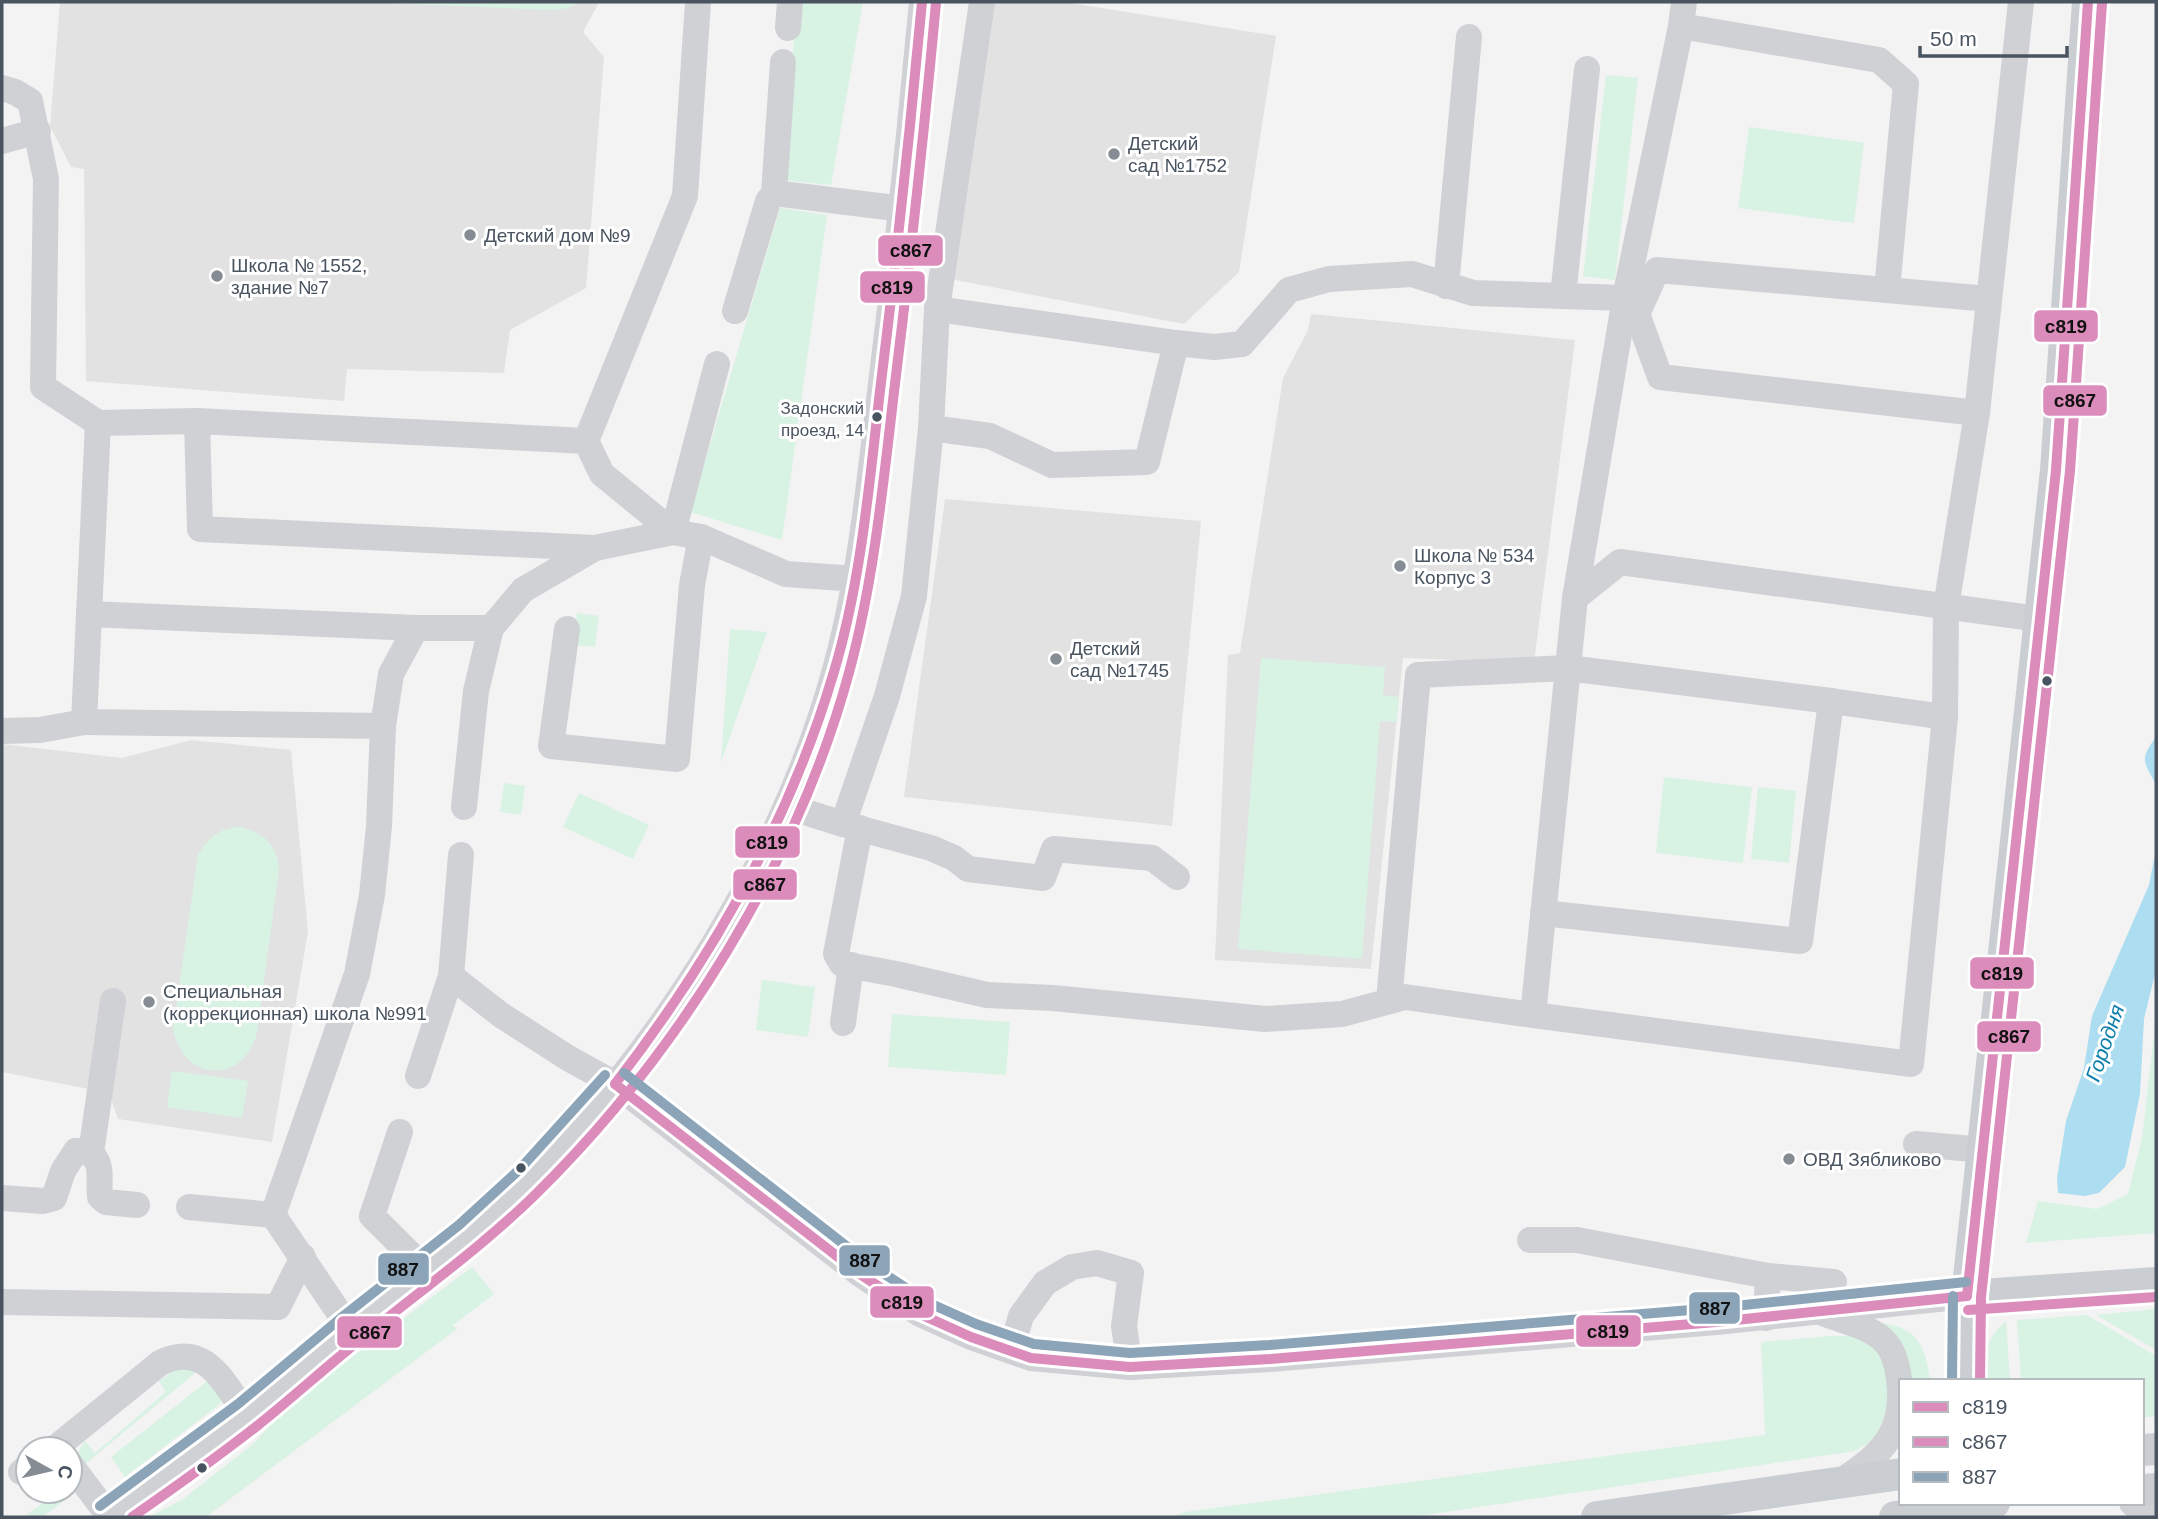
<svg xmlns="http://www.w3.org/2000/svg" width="2158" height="1519" viewBox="0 0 2158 1519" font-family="Helvetica,sans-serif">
<rect width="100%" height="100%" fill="#f4f3f3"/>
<g fill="#e2e2e3">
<path d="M60,2H599L583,32L604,57L586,288L510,330L504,373L347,369L344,401L86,381L84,169L71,167L50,126Z"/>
<path d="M993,2H1064L1276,36L1239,272L1184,324L950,279Z"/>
<path d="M1311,314L1575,340L1534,663L1403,658L1371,969L1215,960L1228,655L1240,653L1283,378L1308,330Z"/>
<path d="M945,499L1201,521L1172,826L904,797Z"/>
<path d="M191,740L291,750L308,932L272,1142L118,1119L109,1093L2,1072V744L122,758Z"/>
</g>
<g fill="#d8f2e4">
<path d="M358,2H580L568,8L553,10Z"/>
<path d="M797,2H863L831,185L782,180Z"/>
<path d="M1606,75L1638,78L1615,280L1583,276Z"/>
<path d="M1749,127L1864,143L1854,223L1738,208Z"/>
<path d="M780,208L827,215L782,540L690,512Z"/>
<path d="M577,613L599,616L595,647L573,645Z"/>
<path d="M730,629L767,632L721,762Z"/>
<path d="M1261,658L1385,667L1383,695L1399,697L1397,722L1380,721L1362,959L1238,949Z"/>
<path d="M1664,777L1752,787L1743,863L1656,853Z"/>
<path d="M504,783L525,786L521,815L500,812Z"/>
<path d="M1758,787L1796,791L1789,863L1751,859Z"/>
<path d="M579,793L649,825L633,859L563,827Z"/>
<path d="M241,827C264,833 278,846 279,870L257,1033C243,1085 184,1083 173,1029L198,855C208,837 220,828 241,827Z"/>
<path d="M762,980L815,987L808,1037L756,1030Z"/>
<path d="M892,1014L1010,1022L1006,1075L888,1067Z"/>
<path d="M2156,1017V1233L2026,1243L2038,1201L2097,1209L2128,1194L2142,1138Z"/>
<path d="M172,1071L248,1081L242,1118L167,1107Z"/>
<path d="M472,1267L494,1294L453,1325L457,1329L206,1517H150L183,1499L253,1444L287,1406Z"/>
<path d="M2155,1309L2156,1350L2096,1315Z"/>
<path d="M2087,1315L2156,1356V1416L2142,1418V1381H2021L2017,1320Z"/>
<path d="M2006,1321L2010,1381H1986C1984,1354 1984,1340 2006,1321Z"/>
<path d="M1876,1323C1917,1325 1925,1344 1930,1381H1909Z"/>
<path d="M1830,1336H1852L1866,1340L1883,1355L1892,1390L1877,1438L1855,1451L1412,1517H1172L1185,1512L1765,1435L1761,1342Z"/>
<path d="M177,1368L200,1369L84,1465L79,1455V1450L85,1441L95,1453L166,1392L159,1381Z"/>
<path d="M210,1379L222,1399L220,1404L125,1477L111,1457Z"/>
<path d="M59,1491H62L65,1500L42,1517H24Z"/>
</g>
<g fill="#adddf0">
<path d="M2156,737V785C2145,762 2138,761 2156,737Z"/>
<path d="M2156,849V970L2144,1019L2140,1094L2125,1167L2099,1193L2085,1196L2058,1193L2057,1178L2066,1121L2084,1068L2092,1016L2149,885Z"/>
</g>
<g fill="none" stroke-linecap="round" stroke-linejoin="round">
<g stroke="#cfd1d4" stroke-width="26">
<path d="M1684,2L1681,26L1879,60L1906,84L1887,290"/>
<path d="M788,28L790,2"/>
<path d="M783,62L774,193L903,209"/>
<path d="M2,88L15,92L30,101L46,179L43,387L98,423L197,421L586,441L602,474L673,532"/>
<path d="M2,141L38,131"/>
<path d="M1446,286L1469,37"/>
<path d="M1563,296L1587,69"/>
<path d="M937,309L1176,343"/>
<path d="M735,311L768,201L774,193"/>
<path d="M1637,314L1657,270L1989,299"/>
<path d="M717,364L673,532L701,537L786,574L857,579"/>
<path d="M197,421L200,529L595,548L673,532"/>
<path d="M98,423L84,722L383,726"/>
<path d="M931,428L937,309L982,2"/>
<path d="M586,441L685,196L698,2"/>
<path d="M1575,598L1625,298L1681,26"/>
<path d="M89,614L416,628"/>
<path d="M567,629L551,746L677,759L692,585L701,537"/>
<path d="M1831,701L1945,717"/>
<path d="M2,731L40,730L84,722"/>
<path d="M786,806L843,824"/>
<path d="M464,807L476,691L491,628L523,590L595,548"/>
<path d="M860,828L836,954L842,964L896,974L987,995L1053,998L1265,1019L1342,1014L1405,997L1533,1015L1575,598L1620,562L2039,619"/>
<path d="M1177,877L1152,858L1054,849L1043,878L968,869L954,858L931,848L843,824L887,696L914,596L931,428L990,436L1052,465L1147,462L1176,343L1214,347L1242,344L1289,290L1329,279L1412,274L1473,293L1625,298L1637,314L1660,377L1977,413"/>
<path d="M451,976L461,855"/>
<path d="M1389,1001L1418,675L1568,668L1831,701L1800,941L1543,913"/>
<path d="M1533,1015L1911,1064L1945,717L1946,607L1977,413L2021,2"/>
<path d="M843,1023L851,965"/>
<path d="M418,1076L451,976L501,1015L568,1058L615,1084L860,1274L920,1314L971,1337L1031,1358L1130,1367L1270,1359L1716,1322L1967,1296"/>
<path d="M400,1132L372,1216L426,1270"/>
<path d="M1916,1144L1984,1150"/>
<path d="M91,1153L113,1001"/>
<path d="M2,1198L43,1201L54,1198L63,1171L76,1151L91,1153C104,1166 98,1180 100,1197L106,1202L137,1205"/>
<path d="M189,1207L273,1215"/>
<path d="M1530,1240H1577L1768,1276"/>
<path d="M2,1302L278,1307L303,1257"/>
<path d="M1825,1314C1843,1321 1869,1326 1883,1340C1894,1350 1897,1365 1899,1379C1906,1432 1881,1456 1839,1482"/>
<path d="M1766,1318L1768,1276L1834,1282"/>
<path d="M350,1329L273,1215L357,974L372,895L379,826L383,726L391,674L416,628H491"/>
<path d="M1011,1351L1021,1316L1045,1283L1072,1267L1097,1263L1131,1273L1124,1326L1130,1367"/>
<path d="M54,1449L160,1363C206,1340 224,1384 247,1415"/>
<path d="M70,1464L109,1516"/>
<path d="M21,1472L28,1467"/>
<path d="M2132,1503L2148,1517"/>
<path d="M108,1517C155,1484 202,1451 248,1415C283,1387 317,1356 353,1327C412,1279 474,1235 528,1182C664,1046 784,856 835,670C860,579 869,485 880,392C896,262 910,132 922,2"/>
</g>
<g stroke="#caced2" stroke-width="32">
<path d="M1967,1296L2156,1283"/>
<path d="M1966,1381L1967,1296L2056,470L2088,2"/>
<path d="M2142,1450L2156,1449"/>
<path d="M2142,1490L2156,1489"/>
<path d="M1597,1517L1901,1474"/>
<path d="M1895,1517L1994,1503"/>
</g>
<g stroke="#fff" stroke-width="16">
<g id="bus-1">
<path d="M615,1084L860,1274L920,1314L971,1337L1031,1358L1130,1367L1270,1359L1716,1322L1967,1296"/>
<path d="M615,1084C711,960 788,826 833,675C861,583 869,486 880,391C896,262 910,132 922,2"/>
<path d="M1967,1296L2056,470L2088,2"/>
</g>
</g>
<g stroke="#fff" stroke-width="16">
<g id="bus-2">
<path d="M1968,1310L2156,1297"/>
<path d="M1980,1381L1981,1297L2070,471L2102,3"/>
<path d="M132,1517C174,1488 216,1458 257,1426C292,1398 326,1367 361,1339C420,1291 482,1247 536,1194C678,1054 798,863 850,669C874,579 883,485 894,392C910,262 924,133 936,3"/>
</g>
</g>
<g stroke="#fff" stroke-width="16">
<g id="bus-3">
<path d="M624,1073L868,1263L927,1302L976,1324L1034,1344L1130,1353L1269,1345L1715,1308L1966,1282"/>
<path d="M1952,1381L1953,1296"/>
<path d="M100,1506L238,1404L341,1318L459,1225L519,1170L605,1075"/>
</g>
</g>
<use href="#bus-1" stroke="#db8cbb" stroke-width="10"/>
<use href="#bus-2" stroke="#db8cbb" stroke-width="10"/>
<use href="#bus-3" stroke="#8ca4b7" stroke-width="10"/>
</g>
<g fill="#858c93" stroke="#fff" stroke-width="2.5">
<circle cx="1114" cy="154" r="7"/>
<circle cx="470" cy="235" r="7"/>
<circle cx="217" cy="276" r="7"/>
<circle cx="1400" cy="566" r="7"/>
<circle cx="1056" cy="659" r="7"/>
<circle cx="149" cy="1002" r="7"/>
<circle cx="1789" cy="1159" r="7"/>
</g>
<g fill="#495460" stroke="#fff" stroke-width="2.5">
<circle cx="877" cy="417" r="6"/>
<circle cx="2047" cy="681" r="6"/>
<circle cx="521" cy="1168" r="6"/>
<circle cx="202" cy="1468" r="6"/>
</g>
<g text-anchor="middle" stroke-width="6" stroke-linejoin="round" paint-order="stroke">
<g font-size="17" fill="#495460" stroke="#fff" text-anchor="end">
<text x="864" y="414">Задонский<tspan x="864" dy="22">проезд, 14</tspan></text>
</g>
<g font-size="19" fill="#495460" stroke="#fff" text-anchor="start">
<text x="1128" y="150">Детский<tspan x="1128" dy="22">сад №1752</tspan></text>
<text x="484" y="242">Детский дом №9</text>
<text x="231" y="272">Школа № 1552,<tspan x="231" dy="22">здание №7</tspan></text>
<text x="1414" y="562">Школа № 534<tspan x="1414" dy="22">Корпус 3</tspan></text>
<text x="1070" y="655">Детский<tspan x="1070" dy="22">сад №1745</tspan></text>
<text x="163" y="998">Специальная<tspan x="163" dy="22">(коррекционная) школа №991</tspan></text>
<text x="1803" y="1166">ОВД Зябликово</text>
</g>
<g font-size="21" font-style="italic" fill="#0a7dab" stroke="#fff">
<text transform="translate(2105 1043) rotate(-71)" y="7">Городня</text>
</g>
</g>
<g stroke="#fff" stroke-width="2.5">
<rect x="877" y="234" width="67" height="33" rx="7" fill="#db8cbb"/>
<rect x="859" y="270" width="67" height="34" rx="7" fill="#db8cbb"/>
<rect x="2033" y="309" width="66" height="34" rx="7" fill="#db8cbb"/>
<rect x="2042" y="384" width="66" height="33" rx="7" fill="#db8cbb"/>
<rect x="734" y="825" width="67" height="34" rx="7" fill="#db8cbb"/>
<rect x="732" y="868" width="66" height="33" rx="7" fill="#db8cbb"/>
<rect x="1969" y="956" width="66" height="34" rx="7" fill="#db8cbb"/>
<rect x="1976" y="1020" width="66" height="33" rx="7" fill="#db8cbb"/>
<rect x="838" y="1244" width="53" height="33" rx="7" fill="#8ca4b7"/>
<rect x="377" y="1252" width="53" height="34" rx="7" fill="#8ca4b7"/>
<rect x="869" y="1285" width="66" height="34" rx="7" fill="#db8cbb"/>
<rect x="1688" y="1291" width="53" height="34" rx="7" fill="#8ca4b7"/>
<rect x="1575" y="1314" width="67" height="34" rx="7" fill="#db8cbb"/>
<rect x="336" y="1315" width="67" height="34" rx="7" fill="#db8cbb"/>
</g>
<g font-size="19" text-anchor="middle" font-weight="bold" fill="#111">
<text x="911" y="257">с867</text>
<text x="892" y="294">с819</text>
<text x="2066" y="333">с819</text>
<text x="2075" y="407">с867</text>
<text x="767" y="849">с819</text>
<text x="765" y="891">с867</text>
<text x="2002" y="980">с819</text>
<text x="2009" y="1043">с867</text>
<text x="865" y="1267">887</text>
<text x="403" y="1276">887</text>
<text x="902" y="1309">с819</text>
<text x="1715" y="1315">887</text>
<text x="1608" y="1338">с819</text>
<text x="370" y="1339">с867</text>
</g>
<rect width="2158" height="1519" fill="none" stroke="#495460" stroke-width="7"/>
<rect x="1899" y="1379" width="245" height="126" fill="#ffffff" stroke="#b6bbbf" stroke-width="2"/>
<rect x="1913" y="1402" width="35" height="10" fill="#db8cbb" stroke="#b6bbbf" stroke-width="2"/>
<text x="1962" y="1414" font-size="21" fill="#495460">с819</text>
<rect x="1913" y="1437" width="35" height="10" fill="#db8cbb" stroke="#b6bbbf" stroke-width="2"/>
<text x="1962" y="1449" font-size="21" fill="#495460">с867</text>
<rect x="1913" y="1472" width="35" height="10" fill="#8ca4b7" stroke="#b6bbbf" stroke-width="2"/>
<text x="1962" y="1484" font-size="21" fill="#495460">887</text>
<g transform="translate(49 1470) rotate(98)"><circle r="33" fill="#ffffff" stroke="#b6bbbf" stroke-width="2"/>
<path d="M0-5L12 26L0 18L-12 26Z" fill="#858c93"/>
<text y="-10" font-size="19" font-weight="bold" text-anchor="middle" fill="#495460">С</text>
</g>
<path d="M1920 46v10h147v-10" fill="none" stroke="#495460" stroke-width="3.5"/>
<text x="1930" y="46" font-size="21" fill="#495460" stroke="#ffffff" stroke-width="5" paint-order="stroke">50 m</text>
</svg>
